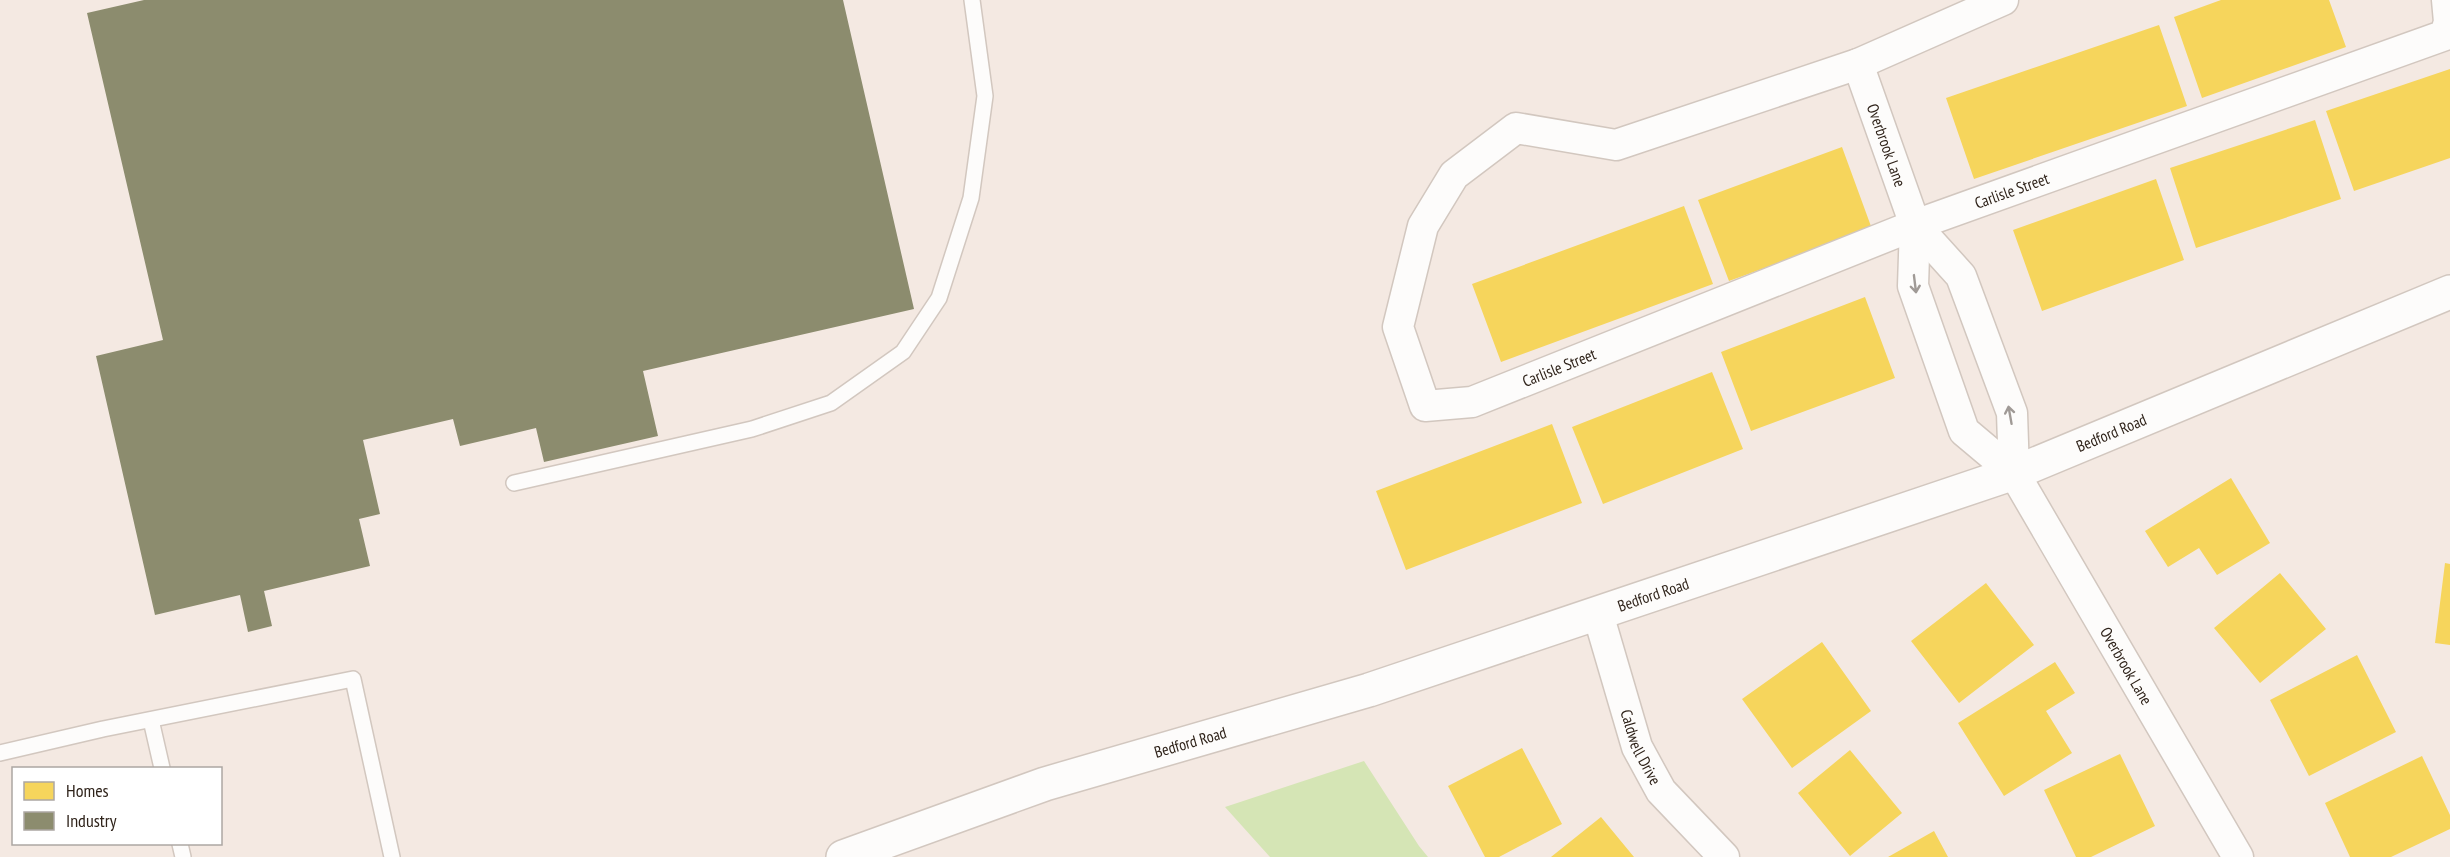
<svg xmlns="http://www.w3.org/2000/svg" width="2450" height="857" viewBox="0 0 2450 857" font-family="'PT Sans Narrow',sans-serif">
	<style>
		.green { fill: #d5e5b5 }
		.homes { fill: #f6d55c }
		.industry { fill: #8c8c6e }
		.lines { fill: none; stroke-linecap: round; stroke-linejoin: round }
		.service-casing { stroke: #d2c7bf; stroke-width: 18 }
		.minor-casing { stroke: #d2c7bf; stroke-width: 33 }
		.secondary-casing { stroke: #d2c7bf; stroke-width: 36 }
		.service { stroke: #fdfcfb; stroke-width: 15 }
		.minor { stroke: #fdfcfb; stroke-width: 30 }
		.secondary { stroke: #fdfcfb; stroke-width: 33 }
		.oneway { stroke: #a09a96 }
		.labels { text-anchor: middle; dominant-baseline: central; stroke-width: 6; stroke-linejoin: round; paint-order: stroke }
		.street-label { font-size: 16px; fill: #2f231a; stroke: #fff }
	</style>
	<rect width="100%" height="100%" fill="#f4e9e2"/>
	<path class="green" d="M1364,761L1419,846L1428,857H1270L1225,807Z"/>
	<path class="homes" d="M2221,0H2329L2346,47L2202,98L2174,17Z
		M2159,25L2187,106L1974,179L1946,98Z
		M2450,69V158L2354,191L2326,111Z
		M2315,120L2341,199L2196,248L2170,168Z
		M1842,147L1872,229L1729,281L1698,200Z
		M2156,179L2184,260L2042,311L2013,230Z
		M1684,206L1713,284L1501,362L1472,284Z
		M1865,297L1895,378L1751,431L1721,352Z
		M1712,372L1743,449L1603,504L1572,427Z
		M1552,424L1582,503L1406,570L1376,491Z
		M2231,478L2270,543L2217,575L2199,548L2168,567L2145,531Z
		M2445,563L2450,564V645L2435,643Z
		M2280,573L2326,629L2260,683L2214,628Z
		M1986,583L2034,645L1959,703L1911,641Z
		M1822,642L1871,711L1792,768L1742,699Z
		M2357,655L2396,732L2309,776L2270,700Z
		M2055,662L2075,693L2046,711L2072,753L2004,796L1958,723Z
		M1522,748L1562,824L1499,857H1485L1448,786Z
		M1850,750L1902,813L1850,856L1798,793Z
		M2120,754L2155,826L2091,857H2076L2044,790Z
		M2422,756L2450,815V829L2391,857H2350L2325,803Z
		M1601,817L1634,857H1551Z
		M1934,831L1948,857H1888Z"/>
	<path class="industry" d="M144,0H843L914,309L643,371L658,436L544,462L536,428L460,446L453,419L363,440L380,514L359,519L370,566L264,591L272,626L248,632L240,595L155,615L96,356L163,340L87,13Z"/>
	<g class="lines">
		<g class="service-casing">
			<path id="service" d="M514,483L752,429L831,403L903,352L939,298L971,198L985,96L972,0
				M151,720L162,768
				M0,753L103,729L353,679L392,857
				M180,844L183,857"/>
		</g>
		<g class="minor-casing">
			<g id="minor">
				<path id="s1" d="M2003,0L1858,64L1616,145L1516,128L1454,175L1423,226L1398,327L1425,406L1472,402L1915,225L2445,35L2449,22L2447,0"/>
				<path id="s2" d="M1858,64L1915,225L1913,286L1964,431L2014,473L2238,857"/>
				<path d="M1915,225L1961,276L2012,413L2014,473"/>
				<path id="s3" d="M1598,614L1637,747L1661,791L1724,857"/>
			</g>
		</g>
		<g class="secondary-casing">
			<g id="secondary">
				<path id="s4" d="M843,857L1045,784L1369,690L2014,473L2450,292"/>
			</g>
		</g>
		<use href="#service" class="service"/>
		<use href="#minor" class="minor"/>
		<use href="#secondary" class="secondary"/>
	</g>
	<defs><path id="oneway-shaft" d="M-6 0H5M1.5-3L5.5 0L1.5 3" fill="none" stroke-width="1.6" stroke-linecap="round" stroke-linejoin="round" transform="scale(1.5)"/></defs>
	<g class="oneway">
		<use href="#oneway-shaft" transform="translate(1915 284) rotate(83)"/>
		<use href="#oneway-shaft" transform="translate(2010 415) rotate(-100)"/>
	</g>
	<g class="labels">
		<g class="street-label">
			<text stroke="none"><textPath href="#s2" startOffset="86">Overbrook Lane</textPath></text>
			<text stroke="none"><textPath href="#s1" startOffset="1467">Carlisle Street</textPath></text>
			<text stroke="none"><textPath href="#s1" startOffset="981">Carlisle Street</textPath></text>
			<text stroke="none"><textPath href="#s4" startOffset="1338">Bedford Road</textPath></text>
			<text stroke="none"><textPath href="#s4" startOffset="852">Bedford Road</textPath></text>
			<text stroke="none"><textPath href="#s2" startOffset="674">Overbrook Lane</textPath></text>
			<text stroke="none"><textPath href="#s4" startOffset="366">Bedford Road</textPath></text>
			<text stroke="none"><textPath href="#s3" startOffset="140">Caldwell Drive</textPath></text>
		</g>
	</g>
	<rect x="12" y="767" width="210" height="78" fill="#ffffff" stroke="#aca7a3" stroke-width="1.5"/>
	<rect x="24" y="782" width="30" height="18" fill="#f6d55c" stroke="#aca7a3" stroke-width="1.5"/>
	<text x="66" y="797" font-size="18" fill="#2f231a">Homes</text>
	<rect x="24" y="812" width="30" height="18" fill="#8c8c6e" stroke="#aca7a3" stroke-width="1.5"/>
	<text x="66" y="827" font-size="18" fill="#2f231a">Industry</text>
</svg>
